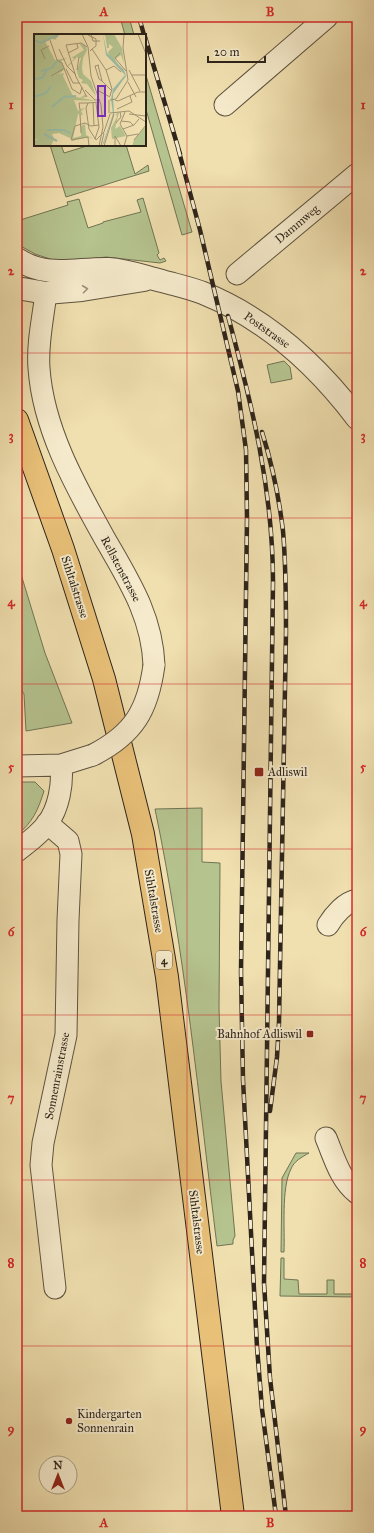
<svg xmlns="http://www.w3.org/2000/svg" width="374" height="1533" viewBox="0 0 374 1533" font-family="'IM FELL Great Primer',serif">
	<style>
		.green { fill: #b5c38f; stroke: #717454 }
		.lines { fill: none; stroke-linecap: round; stroke-linejoin: round }
		.minor-casing { stroke: #5e533f; stroke-width: 23 }
		.tertiary-casing { stroke: #5e533f; stroke-width: 24 }
		.primary-casing { stroke: #2d241a; stroke-width: 24 }
		.minor { stroke: #f5eacb; stroke-width: 21 }
		.tertiary { stroke: #f5eacb; stroke-width: 22 }
		.primary { stroke: #e8c078; stroke-width: 22 }
		.rail-casing { stroke: #2d241a; stroke-width: 4.5 }
		.rail { stroke: #f5eacb; stroke-width: 3; stroke-dasharray: 9; stroke-linecap: butt }
		.minor-bridge-casing { stroke: #5e533f; stroke-width: 23; stroke-linecap: butt }
		.minor-bridge { stroke: #f5eacb; stroke-width: 21 }
		.oneway { stroke: #9b917b }
		.grid { fill: none; stroke: #d62828; stroke-width: 1; stroke-opacity: 0.55 }
		.poi-dot { fill: #8f2418; stroke: #f5eacb; stroke-width: 1.5 }
		.labels { text-anchor: middle; dominant-baseline: central; stroke-width: 4; stroke-linejoin: round; paint-order: stroke }
		.shield { fill: #f5eacb; stroke: #695f4f; stroke-width: 1 }
		.shield-label { font-size: 11px; font-weight: bold; fill: #2d241a }
		.street-label { font-size: 12px; fill: #2d241a; stroke: #f5eacb }
		.poi-label { font-size: 12px; fill: #2d241a; stroke: #f5eacb; text-anchor: start }
		.inset-river { fill: none; stroke: #9bbda6; stroke-width: 2 }
		.inset-road { fill: none; stroke: #a29473; stroke-width: 1 }
		.view { fill: #7b2cbf; fill-opacity: 0.15; stroke: #7b2cbf; stroke-width: 2 }
		.inset-edge { fill: none; stroke: #2d241a; stroke-width: 2 }
		.neatline { fill: none; stroke: #d62828; stroke-width: 1.5 }
		.grid-label { font-size: 13px; text-anchor: middle; font-weight: bold; fill: #d62828 }
	</style>
	<rect width="100%" height="100%" fill="#f0dfaf"/>
	<filter id="stains"><feTurbulence type="fractalNoise" baseFrequency=".005" numOctaves="4"/><feColorMatrix values="0 0 0 0 .2 0 0 0 0 .09 0 0 0 0 .02 0 0 0 .5 -.17"/></filter>
	<radialGradient id="worn" r=".72"><stop offset=".6" stop-color="#630" stop-opacity="0"/><stop offset="1" stop-color="#630" stop-opacity=".3"/></radialGradient>
	<path class="green" d="M120,17H129L134,35H125Z
		M145,72L192,232L182,235L145,106Z
		M50,145H61L64,153L90,145H126L135,174L148,165L149,171L66,197Z
		M143,198L159,253L157,255L160,260L164,258L166,261L160,263L106,257L73,261L53,260L35,254L17,244V221L68,205L67,202L79,199L88,228L103,223V222L141,212L137,200Z
		M284,361L290,367L292,379L271,383L267,365Z
		M17,561L45,653L72,723L26,731L24,694L17,682Z
		M17,782H35L44,791C38,810 33,822 17,835Z
		M202,808V862L220,863L219,1008L221,1081L235,1236L233,1240V1244L217,1246C199,1100 185,953 155,809Z
		M296,1153H309C302,1157 294,1161 291,1169C281,1188 285,1230 284,1252H281L282,1178Z
		M281,1258H284V1279L298,1280L299,1294H327V1280H334V1294H357V1297L280,1296Z"/>
	<g class="lines">
		<g class="minor-casing">
			<path id="minor" d="M225,105L327,17
				M237,274L357,174
				M46,293C43,318 37,344 39,368C43,429 76,487 105,539C129,581 152,616 154,665
				M17,766L61,765L93,755
				M47,823L68,841L71,854L68,920L66,1035L43,1143L41,1165L55,1288
				M17,851C27,843 39,835 47,824C59,808 63,784 61,765
				M328,925C334,915 345,902 357,900
				M326,1138C334,1157 340,1180 357,1193"/>
		</g>
		<g class="tertiary-casing">
			<path id="tertiary" d="M17,259C47,279 76,268 109,269C127,270 145,277 162,281C176,285 190,288 203,293C267,319 316,364 357,418
				M17,288L46,293L82,290L144,280"/>
		</g>
		<g class="primary-casing">
			<path id="primary" d="M17,420L63,549L104,679L143,834L167,977L233,1516"/>
		</g>
		<use href="#minor" class="minor"/>
		<use href="#tertiary" class="tertiary"/>
		<use href="#primary" class="primary"/>
		<g class="rail-casing">
			<path id="rail" d="M139,17L144,35
				M145,37L180,154
				M178,148L200,230L238,391L246,450L247,518L241,972L243,1080L257,1347L262,1409L276,1516
				M228,316C252,405 273,490 273,582L264,1283L270,1378L286,1516
				M262,432C272,464 279,497 283,531C286,565 286,599 286,632L279,1023L277,1057L270,1111"/>
		</g>
		<use href="#rail" class="rail"/>
		<g class="minor-bridge-casing">
			<path id="minor-bridge" d="M93,755C134,734 148,710 154,665"/>
		</g>
		<use href="#minor-bridge" class="minor-bridge"/>
	</g>
	<defs><path id="oneway-chevron" d="M-2-3.5L2.5 0L-2 3.5" fill="none" stroke-width="1.6" stroke-linecap="round" stroke-linejoin="round"/></defs>
	<use class="oneway" href="#oneway-chevron" transform="translate(85 289) rotate(-7)"/>
	<path class="grid" d="M187,17V1516M17,187H357M17,353H357M17,518H357M17,684H357M17,849H357M17,1015H357M17,1180H357M17,1346H357"/>
	<g class="poi-dot">
		<rect x="254" y="767" width="10" height="10" rx="2"/>
		<rect x="306" y="1030" width="8" height="8" rx="2"/>
		<circle cx="69" cy="1421" r="4"/>
	</g>
	<g class="labels">
		<rect class="shield" x="156" y="951" width="16" height="18" rx="3"/>
		<g class="shield-label">
			<text x="164" y="960">4</text>
		</g>
		<g class="street-label">
			<text transform="translate(297 224) rotate(-40)">Dammweg</text>
			<text transform="translate(267 330) rotate(35)">Poststrasse</text>
			<text transform="translate(121 569) rotate(62)">Rellstenstrasse</text>
			<text transform="translate(75 587) rotate(72)">Sihltalstrasse</text>
			<text transform="translate(154 901) rotate(80)">Sihltalstrasse</text>
			<text transform="translate(57 1076) rotate(-79)">Sonnenrainstrasse</text>
			<text transform="translate(197 1222) rotate(83)">Sihltalstrasse</text>
		</g>
		<g class="poi-label">
			<text x="268" y="772">Adliswil</text>
			<text x="302" y="1034" text-anchor="end">Bahnhof Adliswil</text>
			<text x="77" y="1414">Kindergarten<tspan x="77" dy="14">Sonnenrain</tspan></text>
		</g>
	</g>
	<g transform="translate(34 34)">
		<rect width="112" height="112" fill="#f0dfaf"/>
		<path d="M0,0H26L21,6L18,4L11,7L21,26L34,24L27,27L31,35L37,28L38,29L25,40L30,39L29,42L39,62L46,64L52,60V63L47,64L62,67L40,66L44,77L47,75L51,74L47,77L49,81L44,80L39,104L47,102V92L51,90L52,101L60,105L54,103L38,107V105L25,99L18,100L20,105L17,112H0V107L5,104L0,106ZM71,0H80L88,14L90,30L87,21L81,25L84,31L76,24L74,18L79,13L75,10V14H73ZM45,9L51,11L53,16L49,24L48,34L49,40L57,47L62,62L53,50L47,49L49,46L45,44L43,37L47,24L43,23L38,28L40,24H37L50,16ZM85,78L81,95L86,92L92,102L78,105L77,94L83,83L82,80ZM112,92V112H98L100,106Z" fill="#b5c38f"/>
		<path d="M69,0L73,19L90,36L92,42L79,60L80,80L70,109L68,112L79,80L77,65L79,55L91,41L72,21Z" fill="#9bbda6"/>
		<path class="inset-river" d="M0,6L7,9L24,1M7,37L18,34L23,27M0,45L8,44L13,36M0,63L12,59L17,52M18,73L30,63L42,62M13,96H30L37,100M10,100L23,107"/>
		<path class="inset-road" d="M48,0L54,13L57,42L67,71L69,93L65,112M57,0L59,7H66M104,0L112,20M54,1L62,5V12L58,15M16,6L23,26L28,29L38,55L46,60L48,53M32,11L42,43L53,63M32,11L47,9L53,13M25,15L33,32L42,41M56,17L58,15L72,36L78,55L76,62M34,19L44,14L43,10M86,19L81,24L92,37M11,25L7,16L15,12M64,31L68,47L78,57M65,31L61,32L65,45L68,47M32,35L39,49H45M43,36L45,23M72,36L80,32L87,38M95,36L106,57M98,41H112M17,42L29,35M94,48L102,63M51,56L61,66H66M63,56L76,63M75,66V79M76,66L82,65L94,46L89,14L90,0M81,66L84,67L104,58H112M59,69L60,92M83,75L98,68L96,62M46,76L45,69H54M91,78L86,90L93,102M76,79L95,77L112,88M46,80L47,99M95,80L112,82M87,87L96,88L99,91M82,89L87,83L86,78M89,95L100,91L105,85M61,105L65,93L62,69M37,106L41,92L51,89L57,92L65,91M37,106L54,103L55,112M62,106L55,95L52,74L54,69L65,68M62,106L70,98L76,80M100,106L112,91M67,112L70,99M70,112L80,80M81,112V102L87,112M90,112L93,102L104,100"/>
		<path class="view" d="M64,52H71V82H64Z"/>
		<rect width="112" height="112" class="inset-edge"/>
	</g>
	<rect width="374" height="1533" fill="none" stroke="#f0dfaf" stroke-width="44"/>
	<g transform="translate(58 1475)"><circle r="19" fill="#f5eacb" stroke="#a59b84"/>
	<path d="M0-3L7 15L0 10L-7 15Z" fill="#8f2418"/>
	<text y="-6" font-size="11" font-weight="bold" text-anchor="middle" fill="#2d241a">N</text>
	</g>
	<path d="M208 56v6h57v-6" fill="none" stroke="#2d241a" stroke-width="2"/>
	<text x="214" y="56" font-size="12" fill="#2d241a" stroke="#f5eacb" stroke-width="3" paint-order="stroke">20 m</text>
	<rect x="22" y="22" width="330" height="1489" class="neatline"/>
	<g class="grid-label">
		<text x="104" y="16">A</text>
		<text x="270" y="16">B</text>
		<text x="11" y="109">1</text>
		<text x="363" y="109">1</text>
		<text x="11" y="275">2</text>
		<text x="363" y="275">2</text>
		<text x="11" y="440">3</text>
		<text x="363" y="440">3</text>
		<text x="11" y="606">4</text>
		<text x="363" y="606">4</text>
		<text x="11" y="771">5</text>
		<text x="363" y="771">5</text>
		<text x="11" y="936">6</text>
		<text x="363" y="936">6</text>
		<text x="11" y="1102">7</text>
		<text x="363" y="1102">7</text>
		<text x="11" y="1267">8</text>
		<text x="363" y="1267">8</text>
		<text x="11" y="1433">9</text>
		<text x="363" y="1433">9</text>
		<text x="104" y="1527">A</text>
		<text x="270" y="1527">B</text>
	</g>
	<rect width="100%" height="100%" filter="url(#stains)"/>
	<rect width="100%" height="100%" fill="url(#worn)"/>
</svg>
